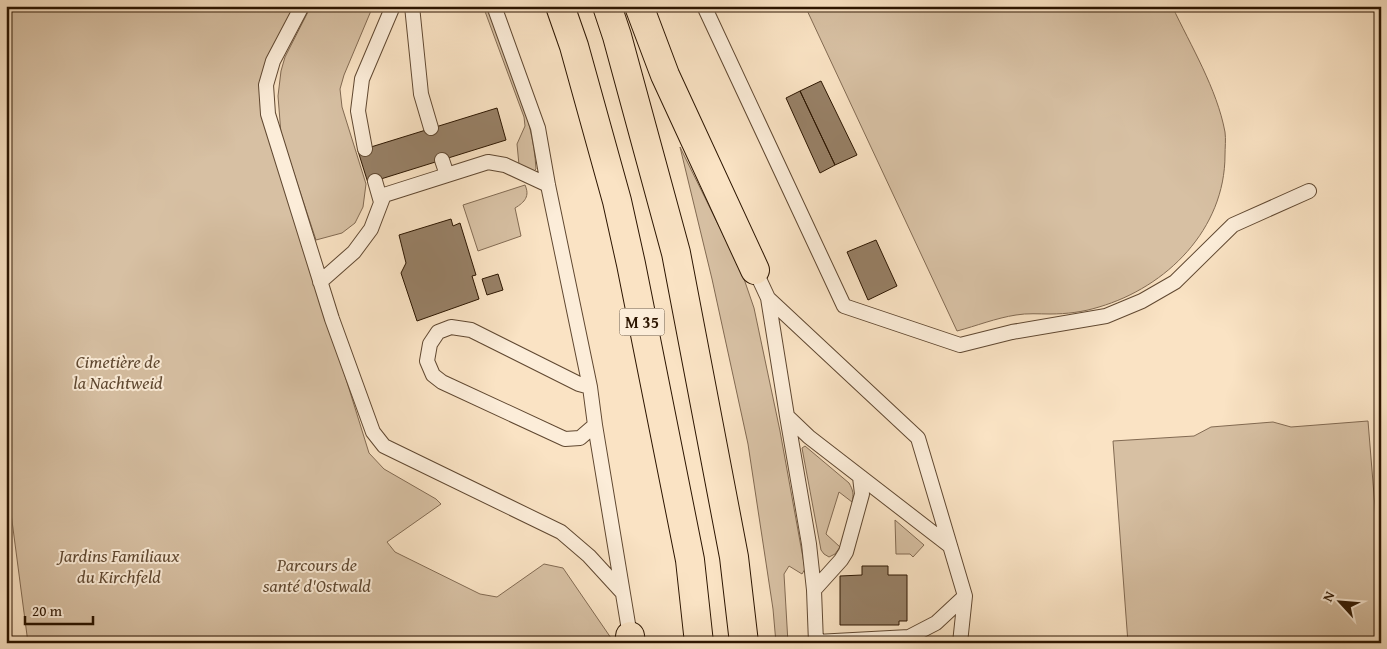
<svg xmlns="http://www.w3.org/2000/svg" width="1387" height="649" viewBox="0 0 1387 649" font-family="'Gentium Book Plus',serif">
	<style>
		.green { fill: #d7c0a3; stroke: #826a52 }
		.building { fill: #978066; stroke: #2c1500 }
		.lines { fill: none; stroke-linecap: round; stroke-linejoin: round }
		.service-casing { stroke: #604831; stroke-width: 16 }
		.trunk-casing { stroke: #2c1500; stroke-width: 30 }
		.service { stroke: #fcedd9; stroke-width: 14 }
		.trunk { stroke: #fae3c4; stroke-width: 28 }
		.labels { text-anchor: middle; dominant-baseline: central; stroke-width: 4; stroke-linejoin: round; paint-order: stroke }
		.shield { fill: #fcedd9; stroke: #6a5641; stroke-width: 1 }
		.shield-label { font-size: 16px; font-weight: bold; fill: #2c1500 }
		.park-label { font-size: 18px; font-style: italic; fill: #5f4831; stroke: #fcedd9 }
	</style>
	<rect width="100%" height="100%" fill="#fae3c4"/>
	<filter id="stains"><feTurbulence type="fractalNoise" baseFrequency=".004" numOctaves="4"/><feColorMatrix values="0 0 0 0 .2 0 0 0 0 .09 0 0 0 0 .02 0 0 0 .5 -.17"/></filter>
	<radialGradient id="worn" r=".72"><stop offset=".6" stop-color="#630" stop-opacity="0"/><stop offset="1" stop-color="#630" stop-opacity=".3"/></radialGradient>
	<path class="green" d="M6,6H296L263,112L369,453L384,469L436,499L441,504L387,542L395,552L480,594L497,597L544,564L563,568L611,638L616,637L617,643H28L6,475Z
		M311,6H373L344,75L340,89L342,107L366,184L363,207L355,223L342,233L316,240L281,134L278,96L281,71L285,57Z
		M483,6H487C506,57 533,114 536,169L532,173L519,165L517,144L525,126L524,117Z
		M805,6H1172C1191,46 1217,89 1225,132C1226,139 1225,148 1225,155C1225,229 1167,287 1099,307C1083,312 1067,314 1050,314C1039,314 1027,313 1016,315C996,318 976,326 957,331Z
		M680,147L742,273L754,308L780,431L805,569L802,574L789,566L784,574L788,643H776L773,609L748,444L712,279Z
		M525,185C530,196 525,202 515,208L521,236L478,251L463,205Z
		M1368,421L1381,581V643H1128L1113,441L1194,436L1211,427L1273,422L1291,427Z
		M805,446L849,483C853,490 854,494 852,502L839,492L826,534L840,547L835,554L829,557L824,554L821,550L802,448Z
		M895,520L924,545L913,557L910,554H896Z"/>
	<path class="building" d="M821,81L857,155L835,165L800,91Z
		M800,91L835,165L820,173L786,98Z
		M497,108L506,140L368,183L358,151Z
		M451,219L453,226L460,223L476,275L472,276L479,299L417,321L401,273L406,263L399,235Z
		M876,240L897,286L868,300L847,252Z
		M498,274L503,290L487,295L482,279Z
		M862,566H888V575H907V621H899V625H840V576L862,575Z"/>
	<g class="lines">
		<g class="service-casing">
			<path id="service" d="M302,6L273,61L266,85L268,114L332,319L373,432L384,446L561,532L589,556L622,592
				M412,6L421,94L431,128
				M494,6L538,128L548,185L590,387L595,425L630,636
				M704,6L844,306L960,345L1012,332L1106,316L1142,301L1175,282L1233,225L1309,191
				M365,149L358,111L362,79L393,6
				M447,175L488,162L505,165L548,185
				M375,181L381,202
				M755,270L768,298L787,416L809,437L950,546
				M320,282L354,252L371,229L384,195L447,175L442,160
				M768,298L918,438L965,596L960,643
				M590,387L579,384L471,330L451,327L438,332L430,344L427,361L433,375L442,382L565,439L580,438L595,425
				M787,416L809,544L814,590L816,643
				M814,590L841,560L846,552L862,494L860,477
				M816,642L909,637L936,623L965,596"/>
		</g>
		<g class="trunk-casing">
			<path id="trunk" d="M560,6L574,46L617,201L631,264L690,560L699,643
				M607,6L617,36L676,253L734,557L744,643
				M639,6L665,75L755,270
				M630,636L631,643"/>
		</g>
		<use href="#service" class="service"/>
		<use href="#trunk" class="trunk"/>
	</g>
	<g class="labels">
		<rect class="shield" x="619.5" y="308.5" width="45" height="27" rx="4"/>
		<g class="shield-label">
			<text x="642" y="322">M 35</text>
		</g>
		<g class="park-label">
			<text x="118" y="361">Cimetière de<tspan x="118" dy="21">la Nachtweid</tspan></text>
			<text x="119" y="555">Jardins Familiaux<tspan x="119" dy="21">du Kirchfeld</tspan></text>
			<text x="317" y="564">Parcours de<tspan x="317" dy="21">santé d'Ostwald</tspan></text>
		</g>
	</g>
	<rect width="1387" height="649" fill="none" stroke="#fae3c4" stroke-width="25"/>
	<rect x="8" y="8" width="1372" height="634" fill="none" stroke="#2c1500" stroke-width="2.5"/>
	<rect x="12" y="12" width="1362" height="624" fill="none" stroke="#2c1500"/>
	<g transform="translate(1340 602) rotate(296)" stroke="#fcedd9" stroke-width="4" paint-order="stroke">
	<path d="M0-4L9 19L0 12L-9 19Z" fill="#2c1500"/>
	<text y="-8" font-size="14" font-weight="bold" text-anchor="middle" fill="#2c1500">N</text>
	</g>
	<path d="M25 616v8h68v-8" fill="none" stroke="#2c1500" stroke-width="2.5"/>
	<text x="32" y="616" font-size="15" fill="#2c1500" stroke="#fcedd9" stroke-width="4" paint-order="stroke">20 m</text>
	<rect width="100%" height="100%" filter="url(#stains)"/>
	<rect width="100%" height="100%" fill="url(#worn)"/>
</svg>
